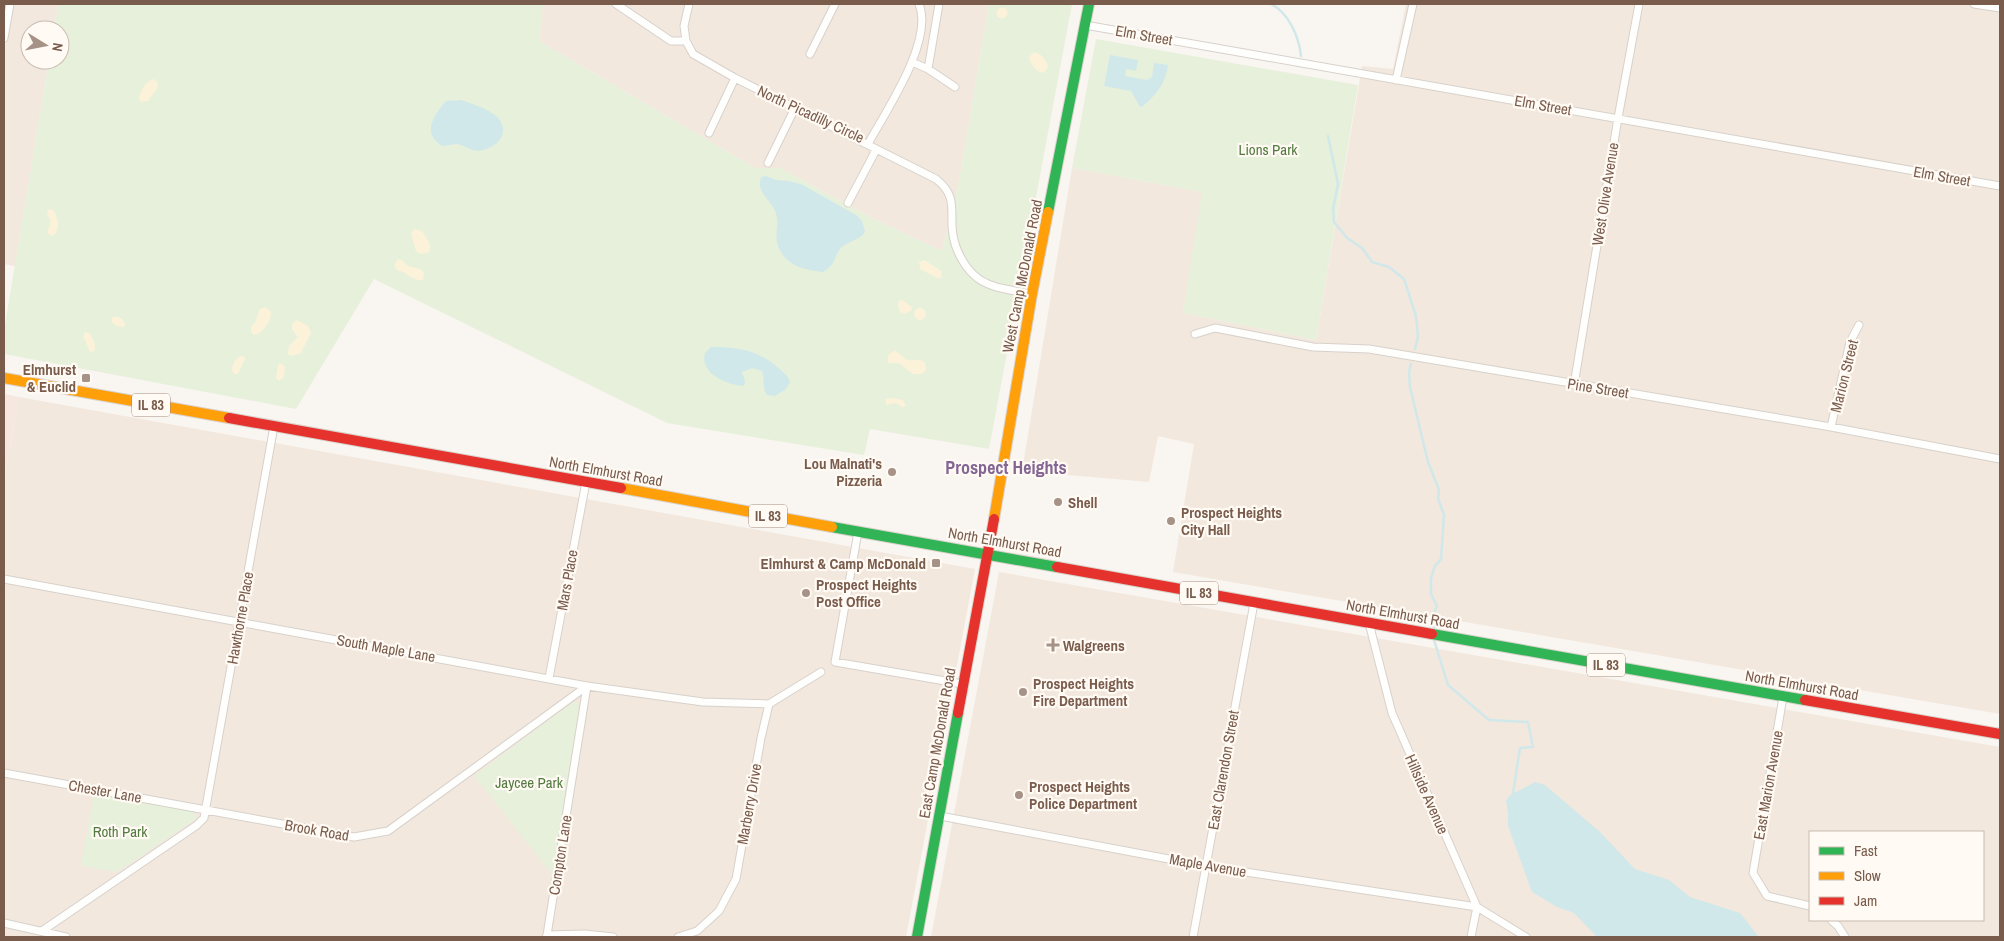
<svg xmlns="http://www.w3.org/2000/svg" width="2004" height="941" viewBox="0 0 2004 941" font-family="'Archivo Narrow',sans-serif">
	<style>
		.residential { fill: #f2e8de; fill-rule: evenodd }
		.commercial { fill: #f6e8e1 }
		.green { fill: #e7f0db }
		.sand { fill: #fbf2d9 }
		.water { fill: #d0e8ea }
		.lines { fill: none; stroke-linecap: round; stroke-linejoin: round }
		.stream { stroke: #d0e8ea; stroke-width: 2.5 }
		.street-casing { stroke: #d7d1cb; stroke-width: 9 }
		.fast-casing { stroke: #d9d2cb; stroke-width: 12 }
		.slow-casing { stroke: #d9d2cb; stroke-width: 12 }
		.jam-casing { stroke: #d9d2cb; stroke-width: 12 }
		.street { stroke: #fefefd; stroke-width: 7 }
		.fast { stroke: #30b455; stroke-width: 10 }
		.slow { stroke: #ff9f0a; stroke-width: 10 }
		.jam { stroke: #e5322d; stroke-width: 10 }
		.poi-dot { fill: #a69286; stroke: #fffaf3; stroke-width: 2 }
		.labels { text-anchor: middle; dominant-baseline: central; stroke-width: 4.5; stroke-linejoin: round; paint-order: stroke }
		.shield { fill: #fffaf3; stroke: #a28b7f; stroke-width: 1 }
		.shield-label { font-size: 14px; font-weight: bold; fill: #7a5c4d }
		.street-label { font-size: 15px; fill: #7a5c4d; stroke: #fffaf3 }
		.park-label { font-size: 15px; fill: #537a41; stroke: #fffaf3 }
		.poi-label { font-size: 15px; font-weight: bold; fill: #7a5c4d; stroke: #fffaf3; text-anchor: start }
		.quarter-label { font-size: 18px; font-weight: bold; fill: #846695; stroke: #fffaf3 }
	</style>
	<rect width="100%" height="100%" fill="#f9f5f0"/>
	<path class="residential" d="M4,4H58L54,30H30V60H49L15,266L4,264Z
		M543,4H989L959,182L942,251L874,219L780,168H755L539,41Z
		M1406,4H2000V714L1173,572L1194,444L1158,436L1149,482L1022,471L1072,168L1203,192L1183,313L1316,340L1362,66L1393,69Z
		M19,397L975,569L906,937H4V482Z
		M999,572L2000,747V937H931ZM1810,832H1983V920H1810Z"/>
	<path class="commercial" d="M4,394L19,397L4,482Z"/>
	<path class="green" d="M58,4H543L539,41L755,168H780L874,219L942,251L959,182L989,4H1072L989,449L870,429L864,455L667,423L374,279L296,409L4,354V331L49,60H60V30H54Z
		M1096,39L1358,85L1316,340L1183,313L1202,192L1072,168Z
		M573,702H577L581,707V712L552,874L474,776Z
		M94,793L192,811L197,818L117,872L81,866Z"/>
	<path class="sand" d="M996.5 13a5.5 5.5 0 1 1 11 0a5.5 5.5 0 1 1-11 0Z
		M1034,52C1041,53 1047,60 1048,67L1044,73C1037,73 1030,64 1029,57Z
		M154,79L158,83L157,89L148,101L141,102L139,99C140,91 145,81 154,79Z
		M52,209C58,216 60,225 56,233L52,236L47,233L51,221L47,214L48,210Z
		M414,229L422,231C426,238 433,245 429,252L421,254L416,251L411,233Z
		M398,259C404,260 404,263 408,266C415,269 417,266 424,272L423,280C414,282 407,272 397,270L394,265Z
		M924,260L940,270L942,272L941,278H937L920,269L919,262Z
		M902,300L911,306L912,310L905,314L900,312L898,306L899,301Z
		M265,307L271,312C272,321 262,334 254,335L251,332V326L255,323L260,309Z
		M914 314a6 6 0 1 1 12 0a6 6 0 1 1-12 0Z
		M113,317C118,316 123,318 125,324L124,327C119,328 113,325 111,320Z
		M297,320L308,326L311,333L301,353L291,356L288,354L289,346L298,337L292,329V324Z
		M85,332L89,333C93,338 97,345 94,351L90,352L83,336Z
		M895,350L907,360C917,361 926,356 926,370L922,374H913L899,363H888V355Z
		M241,356L245,357V359L238,374H234L232,370C232,364 236,358 241,356Z
		M281,363L285,367L284,377L279,381L276,378L278,365Z
		M893,398L903,400L906,406L902,407L896,403L886,405V399Z"/>
	<path class="water" d="M1110,55L1138,60L1136,71L1126,69L1125,76L1147,80L1152,77L1154,63L1168,65C1166,83 1156,95 1143,106L1140,107L1131,91L1104,86Z
		M461,100C472,104 487,108 496,116C511,130 500,146 483,150C474,153 466,146 457,144C452,144 447,146 442,146C421,133 434,115 446,101Z
		M766,176L776,180L788,181L801,184L856,215L862,221L865,232C860,240 849,241 842,247C833,256 837,264 823,272C804,270 782,265 777,242C775,231 780,222 775,211C770,199 756,193 761,177Z
		M711,347C746,347 763,352 788,377L790,382L786,389L775,396L767,395C762,389 765,379 762,371L752,368L742,372L745,381L744,386C727,385 699,373 705,353Z
		M1535,782L1545,785L1600,832L1635,869L1669,880L1690,897L1740,913L1759,937H1597L1574,913L1557,907L1532,892L1508,826V814L1506,801L1509,796Z"/>
	<g class="lines">
		<path class="stream" d="M1271,4C1289,13 1299,37 1301,56
			M1328,136L1338,184L1333,209L1334,222L1347,238L1362,248L1372,262L1389,267L1404,279L1416,316L1418,337L1415,349
			M1411,364L1409,372L1410,387L1428,462L1439,490L1438,498L1444,515L1441,559L1435,566L1431,578V594L1437,606L1432,617L1434,629
			M1434,640L1448,685L1489,720L1528,722L1533,747L1520,748L1513,794"/>
		<g class="street-casing">
			<path id="street" d="M616,4L671,41H686
				M689,4L684,26L686,41L693,54L735,78L936,179C959,197 949,212 953,235C955,249 964,266 974,275C988,289 1014,290 1032,294
				M1974,4L2000,8
				M1085,25L2000,186
				M4,38L10,4
				M810,54L835,4
				M912,62L928,69L955,87
				M928,69L939,4
				M1396,80L1413,4
				M709,133L735,78
				M868,144C886,111 934,41 919,4
				M768,163L795,108
				M848,203L876,150
				M1195,334L1215,328L1313,347L1369,349L1831,427L2000,459
				M1574,385L1618,118L1639,4
				M1831,427L1850,342L1859,325
				M858,532L835,662L963,684
				M4,579L587,686L703,702L769,704
				M1369,623L1392,713L1477,907L1526,937
				M549,678L586,482
				M1783,697L1753,873L1767,896L1810,906
				M4,773L354,837L388,831L587,686
				M940,816L1206,866L1477,907L1471,937
				M1831,920L1838,926L1845,937
				M4,923L66,937
				M42,931L197,825L204,818L274,426
				M547,935L587,686
				M546,937L547,935L585,934L613,937
				M678,937L697,931L719,911L736,879L761,738L769,704L821,672
				M1193,937L1254,603"/>
		</g>
		<g class="fast-casing">
			<path id="fast" d="M1048,212L1089,4
				M832,527L1057,567
				M1432,634L1805,700
				M917,937L958,713"/>
		</g>
		<g class="slow-casing">
			<path id="slow" d="M4,378L229,418
				M621,488L832,527
				M994,519L1032,294L1048,212"/>
		</g>
		<g class="jam-casing">
			<path id="jam" d="M229,418L621,488
				M1057,567L1432,634
				M1805,700L2000,734
				M958,713L994,519"/>
		</g>
		<use href="#street" class="street"/>
		<use href="#fast" class="fast"/>
		<use href="#slow" class="slow"/>
		<use href="#jam" class="jam"/>
	</g>
	<g class="poi-dot">
		<rect x="81" y="373" width="10" height="10" rx="2.5"/>
		<circle cx="892" cy="472" r="5"/>
		<circle cx="1058" cy="502" r="5"/>
		<circle cx="1171" cy="521" r="5"/>
		<rect x="931" y="558" width="10" height="10" rx="2.5"/>
		<circle cx="806" cy="593" r="5"/>
		<path d="M1050.5 637.5h5v5h5v5h-5v5h-5v-5h-5v-5h5z"/>
		<circle cx="1023" cy="692" r="5"/>
		<circle cx="1019" cy="795" r="5"/>
	</g>
	<g class="labels">
		<g class="shield">
			<rect x="132" y="393.5" width="38" height="23" rx="4"/>
			<rect x="749" y="504.5" width="38" height="23" rx="4"/>
			<rect x="1180" y="581.5" width="38" height="23" rx="4"/>
			<rect x="1587" y="653.5" width="38" height="23" rx="4"/>
		</g>
		<g class="shield-label">
			<text x="151" y="405">IL 83</text>
			<text x="768" y="516">IL 83</text>
			<text x="1199" y="593">IL 83</text>
			<text x="1606" y="665">IL 83</text>
		</g>
		<g class="street-label">
			<text transform="translate(1144 35) rotate(10)">Elm Street</text>
			<text transform="translate(1543 105) rotate(10)">Elm Street</text>
			<text transform="translate(811 114) rotate(25)">North Picadilly Circle</text>
			<text transform="translate(1942 176) rotate(10)">Elm Street</text>
			<text transform="translate(1605 194) rotate(-81)">West Olive Avenue</text>
			<text transform="translate(1022 276) rotate(-79)">West Camp McDonald Road</text>
			<text transform="translate(1844 376) rotate(-76)">Marion Street</text>
			<text transform="translate(1598 388) rotate(9)">Pine Street</text>
			<text transform="translate(606 471) rotate(10)">North Elmhurst Road</text>
			<text transform="translate(1005 542) rotate(10)">North Elmhurst Road</text>
			<text transform="translate(567 580) rotate(-80)">Mars Place</text>
			<text transform="translate(1403 614) rotate(10)">North Elmhurst Road</text>
			<text transform="translate(240 618) rotate(-80)">Hawthorne Place</text>
			<text transform="translate(386 648) rotate(10)">South Maple Lane</text>
			<text transform="translate(1802 685) rotate(10)">North Elmhurst Road</text>
			<text transform="translate(937 743) rotate(-80)">East Camp McDonald Road</text>
			<text transform="translate(1223 770) rotate(-80)">East Clarendon Street</text>
			<text transform="translate(1768 785) rotate(-80)">East Marion Avenue</text>
			<text transform="translate(105 791) rotate(10)">Chester Lane</text>
			<text transform="translate(1427 794) rotate(66)">Hillside Avenue</text>
			<text transform="translate(749 804) rotate(-80)">Marberry Drive</text>
			<text transform="translate(317 830) rotate(10)">Brook Road</text>
			<text transform="translate(560 855) rotate(-81)">Compton Lane</text>
			<text transform="translate(1208 865) rotate(10)">Maple Avenue</text>
		</g>
		<g class="park-label">
			<text x="1268" y="149">Lions Park</text>
			<text x="529" y="782">Jaycee Park</text>
			<text x="120" y="831">Roth Park</text>
		</g>
		<g class="poi-label">
			<text x="76" y="369" text-anchor="end">Elmhurst<tspan x="76" dy="17">&amp; Euclid</tspan></text>
			<text x="882" y="463" text-anchor="end">Lou Malnati's<tspan x="882" dy="17">Pizzeria</tspan></text>
			<text x="1068" y="502">Shell</text>
			<text x="1181" y="512">Prospect Heights<tspan x="1181" dy="17">City Hall</tspan></text>
			<text x="926" y="563" text-anchor="end">Elmhurst &amp; Camp McDonald</text>
			<text x="816" y="584">Prospect Heights<tspan x="816" dy="17">Post Office</tspan></text>
			<text x="1063" y="645">Walgreens</text>
			<text x="1033" y="683">Prospect Heights<tspan x="1033" dy="17">Fire Department</tspan></text>
			<text x="1029" y="786">Prospect Heights<tspan x="1029" dy="17">Police Department</tspan></text>
		</g>
		<g class="quarter-label">
			<text x="1006" y="467">Prospect Heights</text>
		</g>
	</g>
	<rect width="2004" height="941" fill="none" stroke="#7a5c4d" stroke-width="10"/>
	<rect x="1809" y="831" width="175" height="90" fill="#fffaf3" stroke="#cabbb1"/>
	<rect x="1819" y="847" width="25" height="8" fill="#30b455" stroke="#cabbb1"/>
	<text x="1854" y="856" font-size="15" fill="#7a5c4d">Fast</text>
	<rect x="1819" y="872" width="25" height="8" fill="#ff9f0a" stroke="#cabbb1"/>
	<text x="1854" y="881" font-size="15" fill="#7a5c4d">Slow</text>
	<rect x="1819" y="897" width="25" height="8" fill="#e5322d" stroke="#cabbb1"/>
	<text x="1854" y="906" font-size="15" fill="#7a5c4d">Jam</text>
	<g transform="translate(45 45) rotate(100)"><circle r="24" fill="#fffaf3" stroke="#cabbb1"/>
	<path d="M0-4L9 19L0 12L-9 19Z" fill="#a69286"/>
	<text y="-8" font-size="14" font-weight="bold" text-anchor="middle" fill="#7a5c4d">N</text>
	</g>
</svg>
